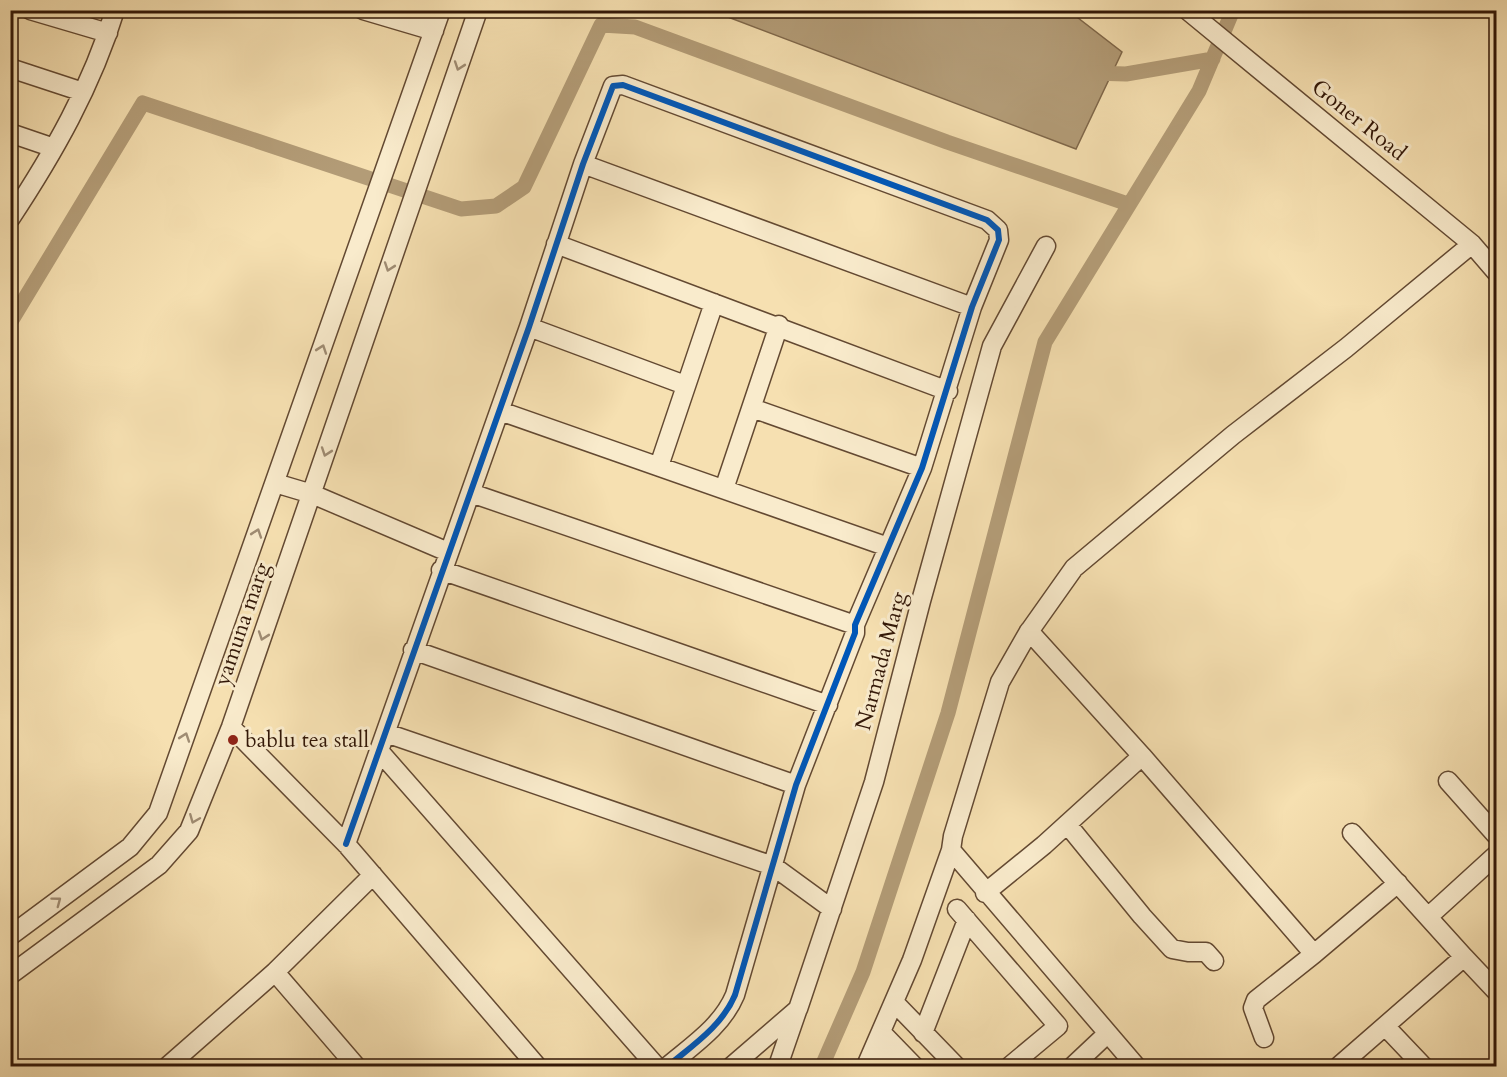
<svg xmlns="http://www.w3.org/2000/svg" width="1507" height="1077" viewBox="0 0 1507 1077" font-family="Cardo,serif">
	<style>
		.water { fill: #b39c77; stroke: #7f674a; stroke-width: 1.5 }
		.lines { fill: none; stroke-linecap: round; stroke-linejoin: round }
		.canal { stroke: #b39c77; stroke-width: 15 }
		.minor-casing { stroke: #634932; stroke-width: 21 }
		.minor { stroke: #f9ebcc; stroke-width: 18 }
		.cycleway-casing { stroke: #f9ebcc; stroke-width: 10 }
		.cycleway { stroke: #0057b8; stroke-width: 6 }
		.oneway { stroke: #9f8c73 }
		.poi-dot { fill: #8f2418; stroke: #f9ebcc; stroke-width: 2 }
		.labels { text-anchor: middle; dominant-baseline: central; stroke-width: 6; stroke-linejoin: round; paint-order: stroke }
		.street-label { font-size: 22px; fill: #321707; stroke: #f9ebcc }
		.poi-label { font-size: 22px; fill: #321707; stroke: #f9ebcc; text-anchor: start }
	</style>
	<rect width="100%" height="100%" fill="#f6e0b1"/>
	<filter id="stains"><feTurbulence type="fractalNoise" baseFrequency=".00333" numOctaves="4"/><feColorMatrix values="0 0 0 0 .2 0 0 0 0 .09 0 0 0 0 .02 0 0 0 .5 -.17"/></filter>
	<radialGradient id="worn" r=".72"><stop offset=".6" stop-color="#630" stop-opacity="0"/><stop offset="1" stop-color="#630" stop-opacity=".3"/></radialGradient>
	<path class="water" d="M712,11H1069L1122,52L1076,149Z"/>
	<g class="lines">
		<path class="canal" d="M1092,73L1126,74L1213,59
			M10,323L143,103L461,209L496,206L524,187L601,25L635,27L947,142L1128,204
			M822,1066L863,972L948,713L1045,342L1199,91L1233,10"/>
		<g class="minor-casing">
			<path id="minor" d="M30,10L108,33
				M363,10L434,31
				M417,10L438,17
				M1187,10L1472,244L1496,272
				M10,68L83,92
				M10,133L54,148
				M583,164L972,307
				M10,219C53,154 92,86 115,10
				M556,244L948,391
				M529,327L685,385
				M752,408L922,468
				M500,411L888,547
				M659,466L714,303
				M275,483L312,494L448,552
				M724,489L779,325
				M471,493L855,625
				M441,570L828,705
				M413,650L796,785
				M231,727L346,844L537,1066
				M386,733L773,866L832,909
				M380,752L656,1066
				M1142,756L1314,954L1256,1000L1253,1008L1264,1038
				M1448,781L1496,835
				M1067,824L1142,916L1172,949L1188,952H1206L1214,961
				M1352,833L1464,957
				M346,844L529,327L583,164L613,86L623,85L987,220L998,230L999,240L972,307L922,468L855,625V633L796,785L735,995C722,1026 693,1045 668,1066
				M951,850L1136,1066
				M985,893L1044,845L1142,756L1029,631
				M957,909L1058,1026L1010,1066
				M1428,917L1496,855
				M10,936L130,847L158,813L441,10
				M1314,954L1398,883
				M275,972L356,1066
				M10,975L159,865L189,831L231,727L478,10
				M894,1002L956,1066
				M1385,1026L1423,1066
				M881,1032L914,1066
				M923,1033L967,920
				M874,1050L893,1066
				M168,1066L275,972L373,875
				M732,1066L798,1009L874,782L921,601L992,346L1046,246
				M778,1066L797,1011
				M866,1066L912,960L951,850L953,836L1000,682L1028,633L1074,568L1233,435L1346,348L1472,244
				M1073,1066L1107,1034
				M1339,1066L1464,957L1496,991"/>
		</g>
		<use href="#minor" class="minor"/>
		<g class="cycleway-casing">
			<path id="cycleway" d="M346,844L529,327L583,164L613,86L623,85L987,220L998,230L999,240L972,307L922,468L855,625V633L796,785L735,995C722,1026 693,1045 668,1066"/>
		</g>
		<use href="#cycleway" class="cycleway"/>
	</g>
	<defs><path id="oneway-chevron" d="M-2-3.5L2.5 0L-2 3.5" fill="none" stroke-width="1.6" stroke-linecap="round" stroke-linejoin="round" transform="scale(1.5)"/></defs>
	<g class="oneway">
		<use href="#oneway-chevron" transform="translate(459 66) rotate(109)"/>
		<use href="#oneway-chevron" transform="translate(389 267) rotate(109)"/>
		<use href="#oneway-chevron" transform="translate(322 349) rotate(-71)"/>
		<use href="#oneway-chevron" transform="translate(326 452) rotate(109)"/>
		<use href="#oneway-chevron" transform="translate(257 533) rotate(-71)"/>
		<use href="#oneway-chevron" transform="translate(263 636) rotate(109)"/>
		<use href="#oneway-chevron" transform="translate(185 737) rotate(-71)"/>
		<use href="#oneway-chevron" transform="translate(194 819) rotate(112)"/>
		<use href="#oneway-chevron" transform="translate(57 901) rotate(-37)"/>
	</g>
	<circle class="poi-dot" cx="233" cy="740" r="6"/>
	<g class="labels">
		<g class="street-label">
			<text transform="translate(1359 120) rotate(39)">Goner Road</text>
			<text transform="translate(242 624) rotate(-71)">yamuna marg</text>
			<text transform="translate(881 661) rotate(-75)">Narmada Marg</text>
		</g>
		<g class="poi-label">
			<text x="245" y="740">bablu tea stall</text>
		</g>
	</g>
	<rect width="1507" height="1077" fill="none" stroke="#f6e0b1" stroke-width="36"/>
	<rect x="12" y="12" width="1483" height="1053" fill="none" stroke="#321707" stroke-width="3"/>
	<rect x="18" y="18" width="1471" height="1041" fill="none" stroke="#321707" stroke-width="1.5"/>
	<rect width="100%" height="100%" filter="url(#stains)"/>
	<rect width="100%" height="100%" fill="url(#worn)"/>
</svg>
